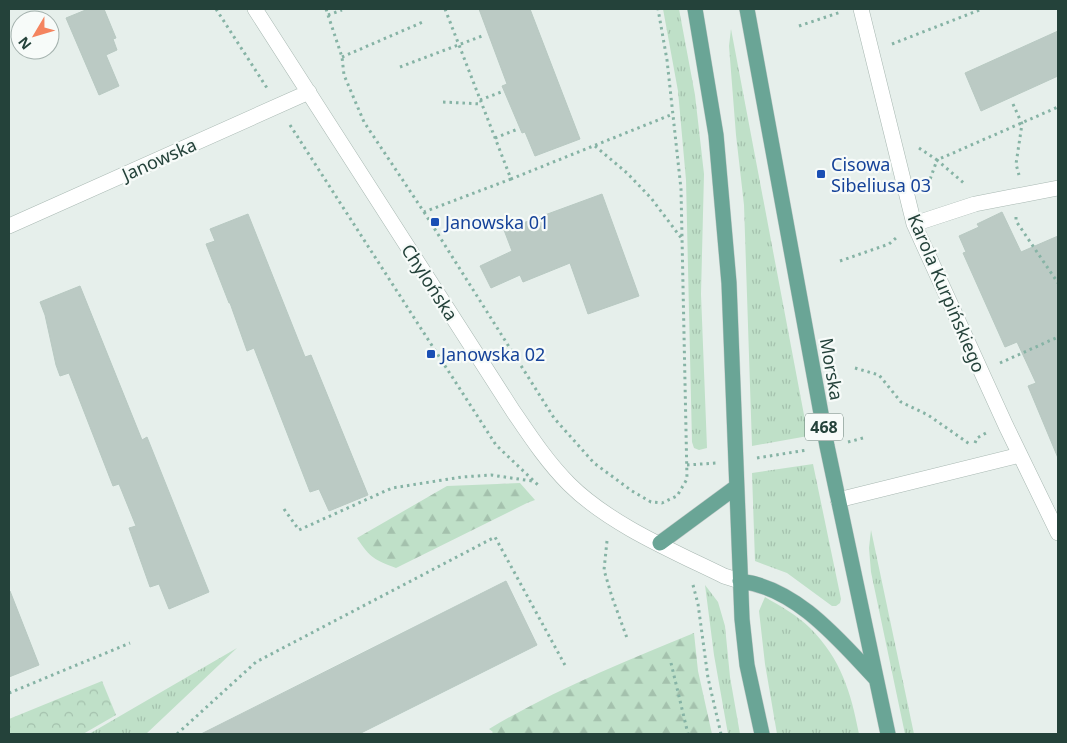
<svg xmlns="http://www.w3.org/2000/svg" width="1067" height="743" viewBox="0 0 1067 743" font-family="'Noto Sans',sans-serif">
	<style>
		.grass { fill: url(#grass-tufts) }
		.forest { fill: url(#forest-firs) }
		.park { fill: url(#park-crowns) }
		.building { fill: #bbcac4; stroke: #b8c9c2 }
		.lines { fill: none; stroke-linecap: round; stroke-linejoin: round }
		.minor-casing { stroke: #a8b8b2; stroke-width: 16 }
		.major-casing { stroke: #c2cac8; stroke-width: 16 }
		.path { stroke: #86b3a5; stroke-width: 3; stroke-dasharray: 2.5 4; stroke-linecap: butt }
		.minor { stroke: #fff; stroke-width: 15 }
		.major { stroke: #6aa596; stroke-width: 15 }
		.transit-dot { fill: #1a4fb4; stroke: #f7fbf9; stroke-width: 2 }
		.labels { text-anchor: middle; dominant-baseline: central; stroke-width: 4.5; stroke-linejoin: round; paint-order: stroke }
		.shield { fill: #f7fbf9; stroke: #637a73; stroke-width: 1 }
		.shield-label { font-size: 16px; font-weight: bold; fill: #24423a }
		.street-label { font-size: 18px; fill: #24423a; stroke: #f7fbf9 }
		.transit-label { font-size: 18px; fill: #164399; stroke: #f7fbf9; text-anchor: start }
	</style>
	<defs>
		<pattern id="grass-tufts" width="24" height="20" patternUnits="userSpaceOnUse" patternTransform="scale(1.25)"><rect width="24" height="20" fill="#bfe0c8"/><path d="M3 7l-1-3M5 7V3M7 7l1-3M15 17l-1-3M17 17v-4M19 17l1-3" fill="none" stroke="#a4c1ad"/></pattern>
		<pattern id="forest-firs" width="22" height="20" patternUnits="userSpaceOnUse" patternTransform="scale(1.25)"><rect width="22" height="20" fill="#bfe0c8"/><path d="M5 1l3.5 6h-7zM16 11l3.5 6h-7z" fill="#a4c1ad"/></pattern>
		<pattern id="park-crowns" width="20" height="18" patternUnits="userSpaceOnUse" patternTransform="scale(1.25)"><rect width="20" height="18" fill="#bfe0c8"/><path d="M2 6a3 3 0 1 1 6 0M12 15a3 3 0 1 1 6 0" fill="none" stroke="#a4c1ad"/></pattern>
	</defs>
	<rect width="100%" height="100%" fill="#e6efeb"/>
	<path class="grass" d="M663,9H679L695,95L704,174L701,294L707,448L699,450L694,448L692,442L686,180L678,91Z
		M731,29L808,436L752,446L744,205L736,135L729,46Z
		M813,464L841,599L840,603L836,606H832L787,573L755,561L752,473Z
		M871,530L914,734H905L871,572L869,548Z
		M705,585L718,602L725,626L730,677L740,734H728L714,655Z
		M765,597C780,606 797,615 810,628C841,659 851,692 859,734H777L765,664L759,611Z
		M237,648L146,734H89Z"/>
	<path class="forest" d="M520,483L535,500L527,503L396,568C375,560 370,558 357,538L447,486Z
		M694,633L698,671L712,734H491L493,732L489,729C552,691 626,661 694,633Z"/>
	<path class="park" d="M102,681L116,715L83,734H9V719Z"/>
	<path class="building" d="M88,9H104L116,38L113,39L117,50L106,55L119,86L99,95L66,18Z
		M479,9H530L580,139L535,156L525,132L522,133L502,86L507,84Z
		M1058,31V76L981,111L965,73Z
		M602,194L639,296L588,314L570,263L523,282L520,275L491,288L480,266L512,251L504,230Z
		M1002,212L1021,252L1058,236V458L1028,386L1036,383L1017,342L1005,347L963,253L966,252L959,236L979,227L977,224Z
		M248,214L305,357L311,355L368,495L329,511L319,489L310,492L254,348L247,351L230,303H229L206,244L215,241L210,229Z
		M80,286L142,440L147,437L209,592L169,609L159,584L150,587L129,528L136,526L119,484L113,486L69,373L60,376L56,365L45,315L40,302Z
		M506,581L537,645L359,734H201Z
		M9,591H10L39,665L9,677Z"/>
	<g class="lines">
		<g class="minor-casing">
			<path id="minor" d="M255,9L513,411C530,436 547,462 569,484C609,524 673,551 724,576L740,581
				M861,9L914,224L1006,426L1058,533
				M914,224L975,204L1058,188
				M9,226L309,92
				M838,500L1020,455"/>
		</g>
		<g class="major-casing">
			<path id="major" d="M695,9L716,135L729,283L742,619L747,665L762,734
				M747,9L827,446L888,734
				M660,543L736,487
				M740,581C797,588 839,640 876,679"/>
		</g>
		<path class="path" d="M216,9L267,88
			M326,9L342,57L344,75L364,122L424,212L511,179
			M445,9L511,179L673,114
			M328,15L342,10
			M799,26L841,12
			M892,44L982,9
			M342,57L423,22
			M400,67L482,36
			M480,100L504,91
			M443,102L482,104
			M1013,104L1022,124L1016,164L1019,175
			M290,125L496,445L538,485
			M495,138L518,129
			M595,146L627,173L651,198L682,239
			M919,148L937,160L1058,107
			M928,185L937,160L966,185
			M424,212L554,418L594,463L632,491L651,502L662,503L677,496L687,479L681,189L667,60L658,9
			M1016,217V221L1058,283
			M840,261L889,244L896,238
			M1000,363L1058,337
			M855,368L879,375L901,402L928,415L971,445
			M848,442L863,438
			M975,443L977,438L986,433
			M757,458L807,450
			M687,465L716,463
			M284,509L299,530L392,488L462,477L491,475L532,481
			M607,541L604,570L612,597L627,638
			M693,585L698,604L708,678L721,734
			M671,663L688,734
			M9,693L130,643
			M177,734L256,662L495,537L566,667"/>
		<use href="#minor" class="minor"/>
		<use href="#major" class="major"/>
	</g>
	<g class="transit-dot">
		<rect x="816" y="169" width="10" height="10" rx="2.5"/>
		<rect x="430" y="217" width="10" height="10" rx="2.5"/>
		<rect x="426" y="349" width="10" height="10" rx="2.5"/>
	</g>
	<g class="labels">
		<rect class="shield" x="805" y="413.5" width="38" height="27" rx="4"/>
		<g class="shield-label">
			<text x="824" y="427">468</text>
		</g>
		<g class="street-label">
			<text transform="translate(159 159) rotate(-24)">Janowska</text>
			<text transform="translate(430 282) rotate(57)">Chylońska</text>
			<text transform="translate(947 293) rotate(67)">Karola Kurpińskiego</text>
			<text transform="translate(832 369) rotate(80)">Morska</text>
		</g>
		<g class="transit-label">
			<text x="831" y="164">Cisowa<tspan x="831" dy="21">Sibeliusa 03</tspan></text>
			<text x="445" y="222">Janowska 01</text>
			<text x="441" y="354">Janowska 02</text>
		</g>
	</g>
	<rect width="1067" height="743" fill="none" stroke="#24423a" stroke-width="20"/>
	<g transform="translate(35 35) rotate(232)"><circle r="24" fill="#f7fbf9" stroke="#a3b1ad"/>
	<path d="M0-4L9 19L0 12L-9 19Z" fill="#f4845f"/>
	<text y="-8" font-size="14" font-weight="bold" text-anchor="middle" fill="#24423a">N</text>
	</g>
</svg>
